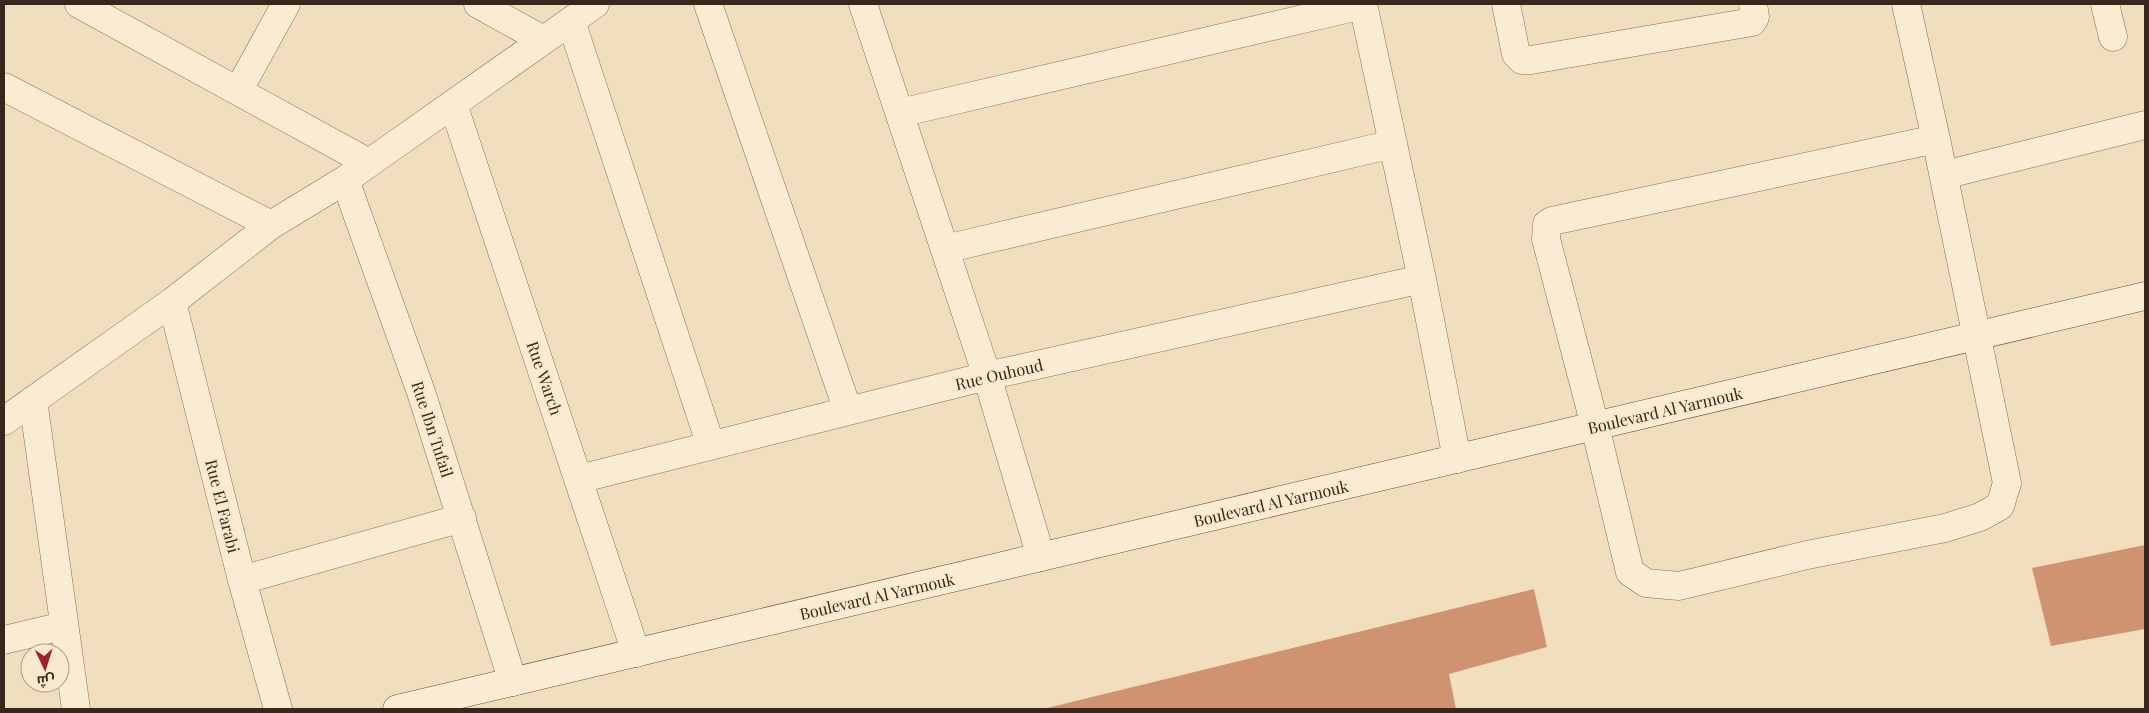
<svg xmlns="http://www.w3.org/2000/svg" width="2149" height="713" viewBox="0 0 2149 713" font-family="'Playfair Display',Cairo,serif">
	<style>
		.building { fill: #d09372 }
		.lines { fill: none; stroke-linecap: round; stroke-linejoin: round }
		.street-casing { stroke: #896e56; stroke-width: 29 }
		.secondary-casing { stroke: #6a4f3a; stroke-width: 29 }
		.street { stroke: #faecd2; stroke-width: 28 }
		.secondary { stroke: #faecd2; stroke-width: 28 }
		.labels { text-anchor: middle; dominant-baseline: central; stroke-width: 5; stroke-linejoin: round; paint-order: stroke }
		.street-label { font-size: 16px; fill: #37271c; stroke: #f7e8ce }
	</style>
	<rect width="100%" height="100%" fill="#f0debe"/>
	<path class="building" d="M2145,545V629L2051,646L2032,568Z
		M1534,589L1547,647L1449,674L1456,709H1043Z"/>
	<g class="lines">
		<g class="street-casing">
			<path id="street" d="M79,4L369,163
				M478,4L543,40
				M708,4L848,411
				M863,4L987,376L1041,557
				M1363,4L1422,279L1457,459
				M1506,4L1516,54L1522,60H1531L1752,22L1755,17L1753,4
				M1906,4L1936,139L2007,483L2000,506L1980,517L1945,528L1807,555L1679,586L1646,583L1630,572L1595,426L1546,239L1547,224L1552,221L1936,139
				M2105,4L2113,37
				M571,21L711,446
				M4,87L271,225
				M238,91L286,4
				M453,104L636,653
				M900,113L1363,5
				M1944,175L2145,125
				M345,180L421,392L513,682
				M945,249L1393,144
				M172,302L242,580L278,709
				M33,400L76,709
				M4,421L172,302L271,225L345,180L595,4
				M579,479L987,376L1422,279
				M242,580L462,518
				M4,640L63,626"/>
		</g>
		<g class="secondary-casing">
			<path id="secondary" d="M397,709L2145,296"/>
		</g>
		<use href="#street" class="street"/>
		<use href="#secondary" class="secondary"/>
	</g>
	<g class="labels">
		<g class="street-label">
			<text transform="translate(999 374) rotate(-13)">Rue Ouhoud</text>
			<text transform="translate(545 378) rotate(71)">Rue Warch</text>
			<text transform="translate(1665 410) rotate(-13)">Boulevard Al Yarmouk</text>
			<text transform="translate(433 429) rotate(72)">Rue Ibn Tufail</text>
			<text transform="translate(1271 503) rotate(-13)">Boulevard Al Yarmouk</text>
			<text transform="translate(223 506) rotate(76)">Rue El Farabi</text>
			<text transform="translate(877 596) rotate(-13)">Boulevard Al Yarmouk</text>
		</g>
	</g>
	<rect width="2149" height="713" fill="none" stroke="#37271c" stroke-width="10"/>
	<g transform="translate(45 668) rotate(176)"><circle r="24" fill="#f7e8ce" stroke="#aa9b87"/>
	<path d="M0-4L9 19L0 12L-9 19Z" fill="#9a242c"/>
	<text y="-8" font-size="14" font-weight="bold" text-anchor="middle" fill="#37271c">ش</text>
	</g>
</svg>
